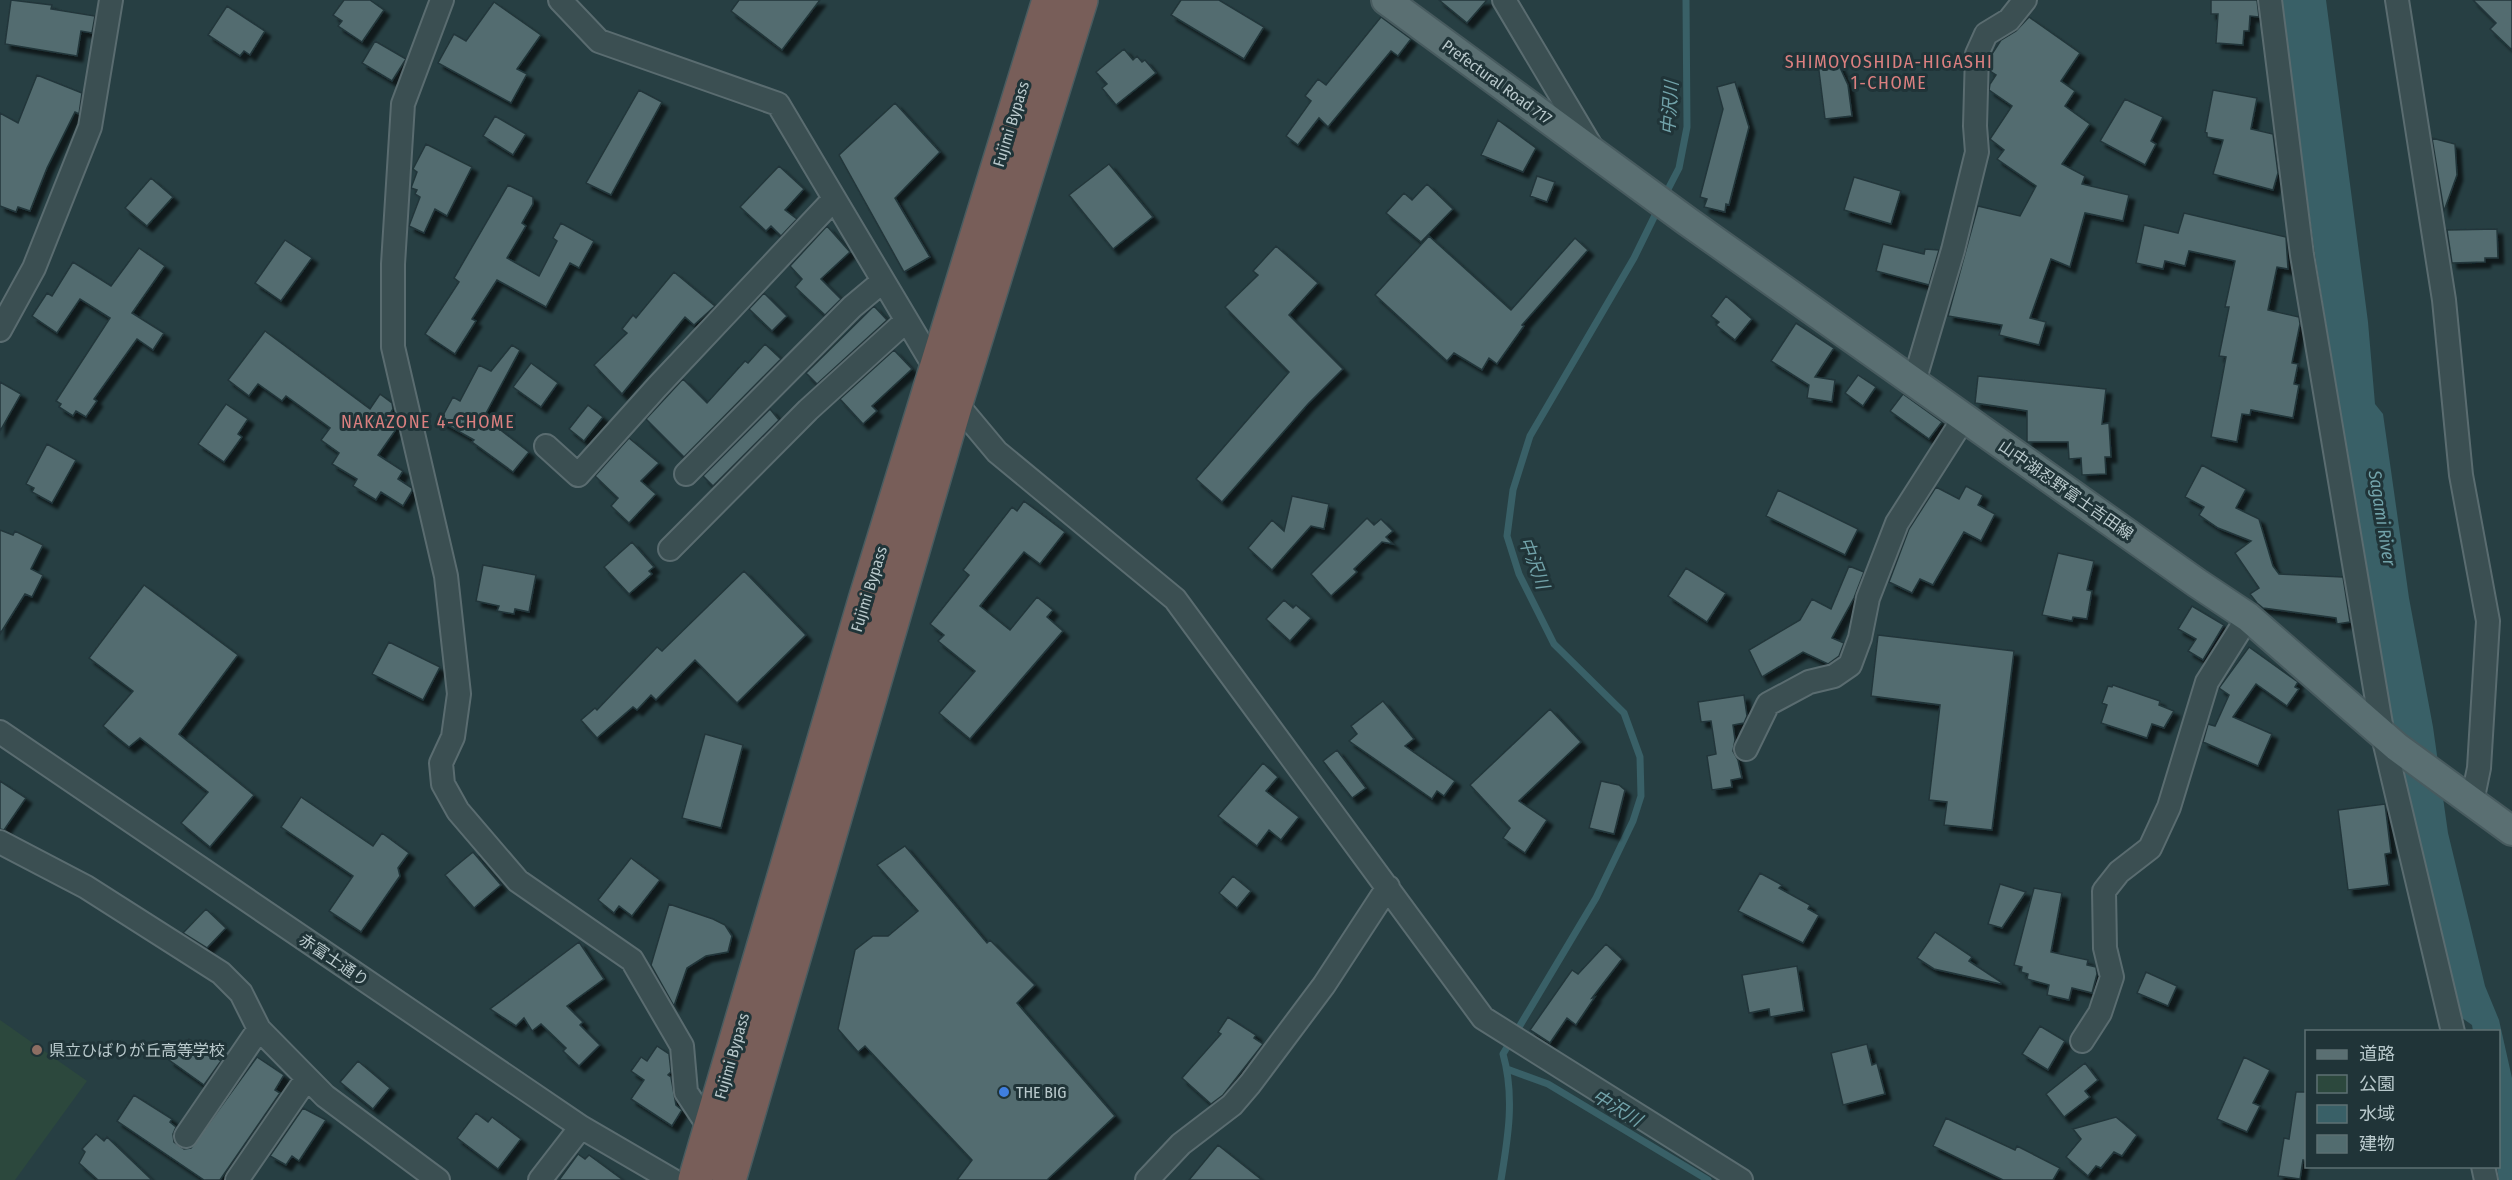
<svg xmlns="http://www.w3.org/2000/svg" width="2512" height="1180" viewBox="0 0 2512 1180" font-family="'Fira Sans Condensed','Noto Sans JP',sans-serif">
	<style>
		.green { fill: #2c483d }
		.water { fill: #396067 }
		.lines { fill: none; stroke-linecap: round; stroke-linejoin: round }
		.stream { stroke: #396067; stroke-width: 7 }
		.building { fill: #526c6f; stroke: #22363a; stroke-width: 1.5; filter: url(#shadow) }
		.minor-casing { stroke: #5a6c70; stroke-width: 26 }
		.major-casing { stroke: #485b5f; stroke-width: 32 }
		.highway-casing { stroke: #495c60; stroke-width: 36 }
		.minor { stroke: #3b4f52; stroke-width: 22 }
		.major { stroke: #5a6f72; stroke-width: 28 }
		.highway { stroke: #785e59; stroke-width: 33 }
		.education-dot { fill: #8d6e63; stroke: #203438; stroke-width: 2 }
		.shop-dot { fill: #3f7fe0; stroke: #203438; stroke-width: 2 }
		.labels { text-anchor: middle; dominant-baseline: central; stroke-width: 6; stroke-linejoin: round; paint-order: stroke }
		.street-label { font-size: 16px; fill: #b9c9cc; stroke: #203438 }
		.poi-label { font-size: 16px; fill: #b9c9cc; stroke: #203438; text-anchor: start }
		.neighbourhood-label { font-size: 18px; letter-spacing: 1.5px; fill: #dc8080; stroke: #203438 }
		.water-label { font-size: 18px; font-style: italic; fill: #72a3aa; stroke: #203438 }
	</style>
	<defs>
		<filter id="shadow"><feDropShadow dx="5.5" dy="5.5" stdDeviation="1.5" flood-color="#0009"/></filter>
	</defs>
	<rect width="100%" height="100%" fill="#273f43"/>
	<path class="green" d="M0,1020L87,1081L15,1180H0Z"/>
	<path class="water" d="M2279,0H2326L2368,322L2375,404L2383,414L2409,598L2433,727L2448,833L2485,986L2499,1020L2512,1078V1180H2499L2497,1167L2498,1032L2473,1031L2472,1025L2462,1018L2428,875L2413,829L2390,714L2317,268Z"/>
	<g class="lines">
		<path class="stream" d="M1664,197L1679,168L1687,127L1686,0
			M1507,1069L1548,1084L1708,1180
			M1501,1180C1508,1138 1515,1096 1503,1054L1596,898L1633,821L1641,796L1640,757L1624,713L1554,644L1519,574L1507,536L1513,490L1530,436L1634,258L1659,207"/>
	</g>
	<path class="building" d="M11,0L52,5L51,9L95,16L92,33L81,31L77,56L5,44Z
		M344,0H370L384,10L362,42L338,26L342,21L333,15Z
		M739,0H820L782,50L731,11Z
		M1181,0H1219L1264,27L1244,59L1171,15Z
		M1439,0H1487L1467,23Z
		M2211,0H2257L2259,17L2250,16L2249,31H2244L2243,45L2216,43L2218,14H2211Z
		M2473,0H2512V50L2490,29L2496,23Z
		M494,2L541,35L517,69L527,74L511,103L438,63L454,34L466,41Z
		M227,6L265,31L250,55L244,51L240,56L208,35Z
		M1381,17L1411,39L1398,56L1391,51L1328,127L1319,118L1298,145L1286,136L1311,101L1305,96L1318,79L1326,85Z
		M2029,17L2080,53L2061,81L2075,91L2065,106L2090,124L2062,164L2085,176L2082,184L2129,195L2123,221L2085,213L2070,267L2051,259L2030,318L2046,322L2039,345L1999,335L2002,325L1948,316L1978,206L2020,216L2036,186L1997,159L2004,150L1990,139L2012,106L1989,90L1990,84L1996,75L1990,71V57L2001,40L2016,31Z
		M375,41L406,59L392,81L362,63Z
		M1124,49L1133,60L1137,56L1142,62L1145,60L1156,73L1116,105L1102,88L1107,84L1096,72Z
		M1837,61L1848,85L1852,116L1825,119L1818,63Z
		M37,75L82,93L79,114L75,112L47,168L30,211L18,207L16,212L0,206V113L18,123Z
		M1735,82L1749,127L1729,205L1726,204L1725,212L1704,207L1707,199L1700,197L1723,109L1717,87Z
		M639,90L662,102L611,195L586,183Z
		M2213,90L2257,98L2251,129L2273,134L2278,173L2273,190L2213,174L2223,140L2207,137V133L2205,132Z
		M2125,99L2163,117L2151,141L2156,144L2145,165L2100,141Z
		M895,103L940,152L895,198L930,257L904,272L839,155Z
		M495,116L526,134L513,155L483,136Z
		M1498,120L1536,148L1523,172L1481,155Z
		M2432,138L2455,144L2457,175L2444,211Z
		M426,144L472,167L447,216L435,209L424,233L409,226L420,197L415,194L417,190L411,188L417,172L413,169Z
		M1109,164L1153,217L1113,249L1069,195Z
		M779,166L804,189L785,210L797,219L781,236L771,226L766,231L740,207Z
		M1537,176L1555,182L1547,202L1530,196Z
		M1854,177L1901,191L1891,224L1844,210Z
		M151,178L173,197L147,226L125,208Z
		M1427,184L1453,209L1421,242L1386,213L1404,193L1412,200Z
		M508,185L533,197V204L522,223L526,226L507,258L539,276L557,241L553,238L561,223L594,241L579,268L570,263L546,307L497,280L472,319L476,321L455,354L425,334L459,282L454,278Z
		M2184,213L2286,237L2288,269L2277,267L2268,310L2299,317L2300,324L2292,363L2298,364L2294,384L2299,385L2293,418L2251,410L2250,415L2242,414L2237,442L2211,437L2226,357L2219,356L2229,307H2225L2235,261L2189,251L2185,266L2165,261L2163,269L2136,263L2144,225L2178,233Z
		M827,226L850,252L821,279L841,299L825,315L795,287L802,279L790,266Z
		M2497,229L2498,258H2485V262L2452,263L2447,230Z
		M1429,236L1511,310L1575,238L1588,250L1522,325L1524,326L1497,364L1489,358L1482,370L1454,353L1447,361L1375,295Z
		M285,240L312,258L281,301L255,283Z
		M1883,244L1924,254L1925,249L1939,250L1929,285L1876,271Z
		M1276,246L1318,283L1289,315L1343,369L1308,404L1222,502L1196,479L1289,372L1225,307L1258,275L1253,271Z
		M139,248L165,266L132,313L164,333L153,350L137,339L94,399L97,401L86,417L76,411L73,416L59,407L61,404L56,401L110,318L80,299L57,333L32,316L47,293L52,296L73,262L111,286Z
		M674,272L715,306L694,325L685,317L622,394L594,365L627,333L622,329L633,315L636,318Z
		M764,293L787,316L772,331L749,309Z
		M1726,296L1752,319L1735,340L1716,325L1719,322L1711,316Z
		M874,306L887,320L817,384L806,373Z
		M1796,323L1834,348L1815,377L1835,380L1832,402L1807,398L1809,385L1771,361Z
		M265,331L370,409L380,394L392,403L393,409L388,417L396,423L392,429L395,431L378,455L403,471L398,479L412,488V491L403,506L381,492L376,500L353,486L357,479L332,464L339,453L321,440L330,428L286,396L282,401L258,384L249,396L228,380Z
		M765,344L781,359L684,457L646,419L683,379L707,403L745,361L748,363Z
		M512,345L520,350L484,417L529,452L513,472L472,442L474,440L440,421L453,397L460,401L479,365L491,371Z
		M894,350L912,369L872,406L877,411L863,424L840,399Z
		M531,363L558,383L541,407L513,387Z
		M1858,375L1876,387L1863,406L1845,393Z
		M1978,376L2106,389L2102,424L2109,423L2111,457H2105L2106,474L2082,475L2081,458L2069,459L2068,442H2027V411L1975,403Z
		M0,382L21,394L0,431Z
		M1903,394L1942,422L1929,439L1890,411Z
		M226,404L248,419L238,434L242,437L224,462L198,444Z
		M588,405L603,417L584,441L569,429Z
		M770,409L779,420L713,486L703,476Z
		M629,438L659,463L641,481L656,494L629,523L611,506L618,498L595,476Z
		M47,444L76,460L52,503L32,492L34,488L26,484Z
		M2202,465L2246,489L2236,508L2259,519L2273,566L2279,574L2343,577L2350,622L2337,624L2336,618L2263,608L2257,603L2250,594L2259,588L2235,553L2251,541L2218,528L2199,515L2204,507L2185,497Z
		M1966,486L1983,495L1978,505L1995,514L1981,541L1964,532L1933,585L1920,579L1912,593L1889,582L1909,529L1936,487L1959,499Z
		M1778,490L1858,529L1845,555L1766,516Z
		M1292,496L1329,504L1324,529L1311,526L1272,570L1248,548L1272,520L1284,531Z
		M1024,501L1065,532L1040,564L1024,552L980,606L1010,630L1037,597L1053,610L1047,617L1063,631L970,739L939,713L975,671L938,641L944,635L930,624L969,575L963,570L1012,507L1017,511Z
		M1367,518L1374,525L1381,519L1393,531L1386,537L1393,544L1382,542L1354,569L1357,572L1331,596L1311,574Z
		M0,530L13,535L15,531L43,545L31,569L43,575L32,597L25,594L0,634Z
		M632,542L654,567L649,571L652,574L629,594L604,567Z
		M2058,553L2094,561L2087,590L2092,591L2087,619L2073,617L2072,621L2042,615Z
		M483,565L536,575L529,612L515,609L514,614L497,611L499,606L476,601Z
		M1849,566L1864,572L1854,598L1832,638L1844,643L1839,656L1828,664L1803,652L1762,677L1749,650L1800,620L1812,599L1831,609Z
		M1686,568L1726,593L1707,622L1668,596Z
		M744,571L806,635L737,703L695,660L656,700L651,695L637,710L633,707L597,738L581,720L595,708L597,710L657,647L662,651Z
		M144,585L238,655L179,734L254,795L210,847L181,823L208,792L140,738L129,747L103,726L133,691L89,658Z
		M1284,600L1293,608L1296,605L1311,618L1290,641L1266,619Z
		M2192,606L2224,625L2203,660L2188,651L2196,639L2178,629Z
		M1878,635L2014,651L1992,830L1944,825L1947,802L1929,800L1940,705L1871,696Z
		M389,642L440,667L423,700L372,674Z
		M2249,647L2295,680L2298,682L2295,687L2299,689L2287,706L2256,684L2233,717L2272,734L2258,766L2203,742L2208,724L2215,726L2229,695L2219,688Z
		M2113,685L2160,701L2159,705L2174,711L2164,728L2152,724L2147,738L2101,723L2107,705L2102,703L2108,686L2112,687Z
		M1744,695L1747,716L1744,723L1733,725L1735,740L1733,751L1738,760L1742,778L1731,780L1732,787L1712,790L1707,756L1716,754L1711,721L1701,722L1698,702Z
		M1383,701L1414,739L1405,746L1455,781L1444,796L1437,791L1432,799L1349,741L1357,734L1351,726Z
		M1550,709L1581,742L1519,801L1547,820L1525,853L1503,838L1510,828L1470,785Z
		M705,734L743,745L721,828L682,818Z
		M1337,750L1366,788L1352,798L1323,761Z
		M1263,763L1278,777L1266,791L1299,817L1281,840L1269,830L1257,846L1218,816Z
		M0,781L26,798L4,830L0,829Z
		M1601,781L1619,785L1625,790L1614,834L1589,828Z
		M301,797L373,846L382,833L409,853L398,868L400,876L361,932L329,911L353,876L281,827Z
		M2385,804L2391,853L2385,854L2389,885L2348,890L2338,810Z
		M905,846L987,943L990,940L1035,985L1017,1003L1115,1116L1047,1180H957L972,1160L865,1046L858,1052L838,1029L855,950L873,936H888L918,911L877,865Z
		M473,852L501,885L474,908L445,875Z
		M631,858L660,880L632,916L619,906L614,913L598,900Z
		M1760,873L1782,885L1779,888L1810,905L1808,909L1819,915L1803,943L1738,911Z
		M1233,876L1251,891L1237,908L1219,893Z
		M2000,884L2026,892L2002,928L1988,924Z
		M2034,888L2062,893L2051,952L2088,960L2087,965L2096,967L2097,974L2092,993L2072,988L2069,1000L2047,995L2049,985L2027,979L2028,974L2021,972L2022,967L2014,965Z
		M669,904L713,919L725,925L732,936L728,952L706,956L687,968L674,1006L651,965Z
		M206,909L226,928L207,948L183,933Z
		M1935,932L1972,957L1969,961L2001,982V984L1934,969L1917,958Z
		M579,942L604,979L567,1006L583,1022L580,1025L600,1045L579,1066L563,1051L566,1048L541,1024L532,1031L524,1018L516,1026L490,1009Z
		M1606,944L1622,959L1592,998L1595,997L1576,1025L1567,1018L1550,1043L1530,1030L1572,970L1578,974Z
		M1797,966L1804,1011L1770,1017L1769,1009L1749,1013L1742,975Z
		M2146,972L2177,986L2168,1006L2137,993Z
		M1228,1017L1256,1035L1254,1038L1263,1044L1223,1095L1211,1104L1182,1078L1221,1034L1218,1032Z
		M2040,1026L2065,1041L2048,1070L2022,1054Z
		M189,1039L221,1061L204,1085L169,1060L180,1045L183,1048Z
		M1867,1044L1872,1065L1877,1063L1885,1094L1843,1105L1831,1053Z
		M657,1046L669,1054L671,1072L668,1075L671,1077L676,1105L682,1110L672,1126L631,1099L644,1080L631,1071L641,1057L647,1061Z
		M257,1057L284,1075L275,1090L280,1093L220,1180H204L117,1121L134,1095L172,1119L170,1122L176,1127L173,1134L174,1142L184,1149L191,1148Z
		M2244,1057L2270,1070L2253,1103L2260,1106L2247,1132L2217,1119Z
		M358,1061L390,1088L373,1109L340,1082Z
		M2085,1063L2098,1080L2085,1091L2090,1097L2064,1117L2046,1094Z
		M2296,1092H2307V1161L2303,1160L2300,1179L2278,1176L2284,1138L2289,1139Z
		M303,1108L326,1120L299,1161L292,1156L286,1165L270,1156Z
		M476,1113L488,1122L492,1117L521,1139L498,1169L457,1138Z
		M2116,1117L2137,1135L2122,1156L2114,1152L2101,1168L2096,1166L2088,1176L2066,1157L2081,1139L2073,1129Z
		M1946,1118L2015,1150L2017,1146L2060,1168L2053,1180H2003L1933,1146Z
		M96,1134L104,1141L107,1137L152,1180H98L79,1163L85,1152L82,1149Z
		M1218,1145L1262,1180H1189Z
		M578,1154L585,1159L589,1155L623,1180H559Z"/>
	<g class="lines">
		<g class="minor-casing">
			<path id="minor" d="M442,0L403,104L393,264V347L446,576L459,694L453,737L441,763L443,784L458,811L518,881L632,960L682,1046L686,1092L711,1130
				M560,0L599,41L778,104L956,403L997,452L1175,599L1483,1018L1741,1180
				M1504,0L1592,148
				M2270,0L2302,255L2383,736L2453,1032
				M2397,0L2444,300L2461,475L2488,621L2479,768L2472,802
				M0,330L34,268L90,127L111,0
				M1914,382L1953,250L1977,152L1975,126L1977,54L1986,34L2009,20L2025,0
				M546,446L578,475L657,387L834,199
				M686,474L852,307L883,281
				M670,549L808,410L906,321
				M0,732L581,1127L672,1180
				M1746,749L1768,704L1809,682L1834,676L1850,665L1860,638L1868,598L1897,523L1964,418
				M0,842L86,887L221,973L241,993L259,1029L325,1096L438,1180
				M2082,1041L2100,1013L2112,977L2105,948L2104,891L2119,872L2150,848L2169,807L2207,682L2248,617
				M186,1136L259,1029
				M2483,1166L2486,1180
				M237,1180L307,1078
				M540,1180L581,1127
				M1147,1180L1181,1144L1232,1105L1250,1084L1324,985L1388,887"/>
		</g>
		<g class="major-casing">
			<path id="major" d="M1386,0L1687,221L2197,583L2248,617L2397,747L2512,831"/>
		</g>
		<g class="highway-casing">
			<path id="highway" d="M695,1180L865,600L1049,0
				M729,1180L956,403L1081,0"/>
		</g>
		<use href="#minor" class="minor"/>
		<use href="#major" class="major"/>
		<use href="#highway" class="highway"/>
	</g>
	<circle class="education-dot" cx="37" cy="1050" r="6"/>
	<circle class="shop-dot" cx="1004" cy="1092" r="6"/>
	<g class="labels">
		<g class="street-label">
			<text transform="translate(1497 82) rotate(36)">Prefectural Road 717</text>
			<text transform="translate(1011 124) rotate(-73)">Fujimi Bypass</text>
			<text transform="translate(2066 490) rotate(35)">山中湖忍野富士吉田線</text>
			<text transform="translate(869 589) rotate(-73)">Fujimi Bypass</text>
			<text transform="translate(334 960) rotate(34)">赤富士通り</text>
			<text transform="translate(732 1056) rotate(-74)">Fujimi Bypass</text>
		</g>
		<g class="poi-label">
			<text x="49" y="1050">県立ひばりが丘高等学校</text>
			<text x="1016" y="1092">THE BIG</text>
		</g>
		<g class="neighbourhood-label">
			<text x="1889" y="62">SHIMOYOSHIDA-HIGASHI<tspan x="1889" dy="21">1-CHOME</tspan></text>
			<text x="428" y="422">NAKAZONE 4-CHOME</text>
		</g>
		<g class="water-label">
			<text transform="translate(1670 108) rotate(-86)">中沢川</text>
			<text transform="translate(2382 518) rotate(81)">Sagami River</text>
			<text transform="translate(1534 563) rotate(69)">中沢川</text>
			<text transform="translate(1617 1108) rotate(31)">中沢川</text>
		</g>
	</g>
	<rect x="2305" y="1030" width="195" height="138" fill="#203438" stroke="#5d7073" stroke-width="1.5"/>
	<rect x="2317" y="1050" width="30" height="9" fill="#5a6f72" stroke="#5d7073" stroke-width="1.5"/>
	<text x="2359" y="1060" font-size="18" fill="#b9c9cc">道路</text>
	<rect x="2317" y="1075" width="30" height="18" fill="#2c483d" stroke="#5d7073" stroke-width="1.5"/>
	<text x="2359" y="1090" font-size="18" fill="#b9c9cc">公園</text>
	<rect x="2317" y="1105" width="30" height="18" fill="#396067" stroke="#5d7073" stroke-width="1.5"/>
	<text x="2359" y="1120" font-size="18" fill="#b9c9cc">水域</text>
	<rect x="2317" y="1135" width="30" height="18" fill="#526c6f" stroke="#5d7073" stroke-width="1.5"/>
	<text x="2359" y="1150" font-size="18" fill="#b9c9cc">建物</text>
</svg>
